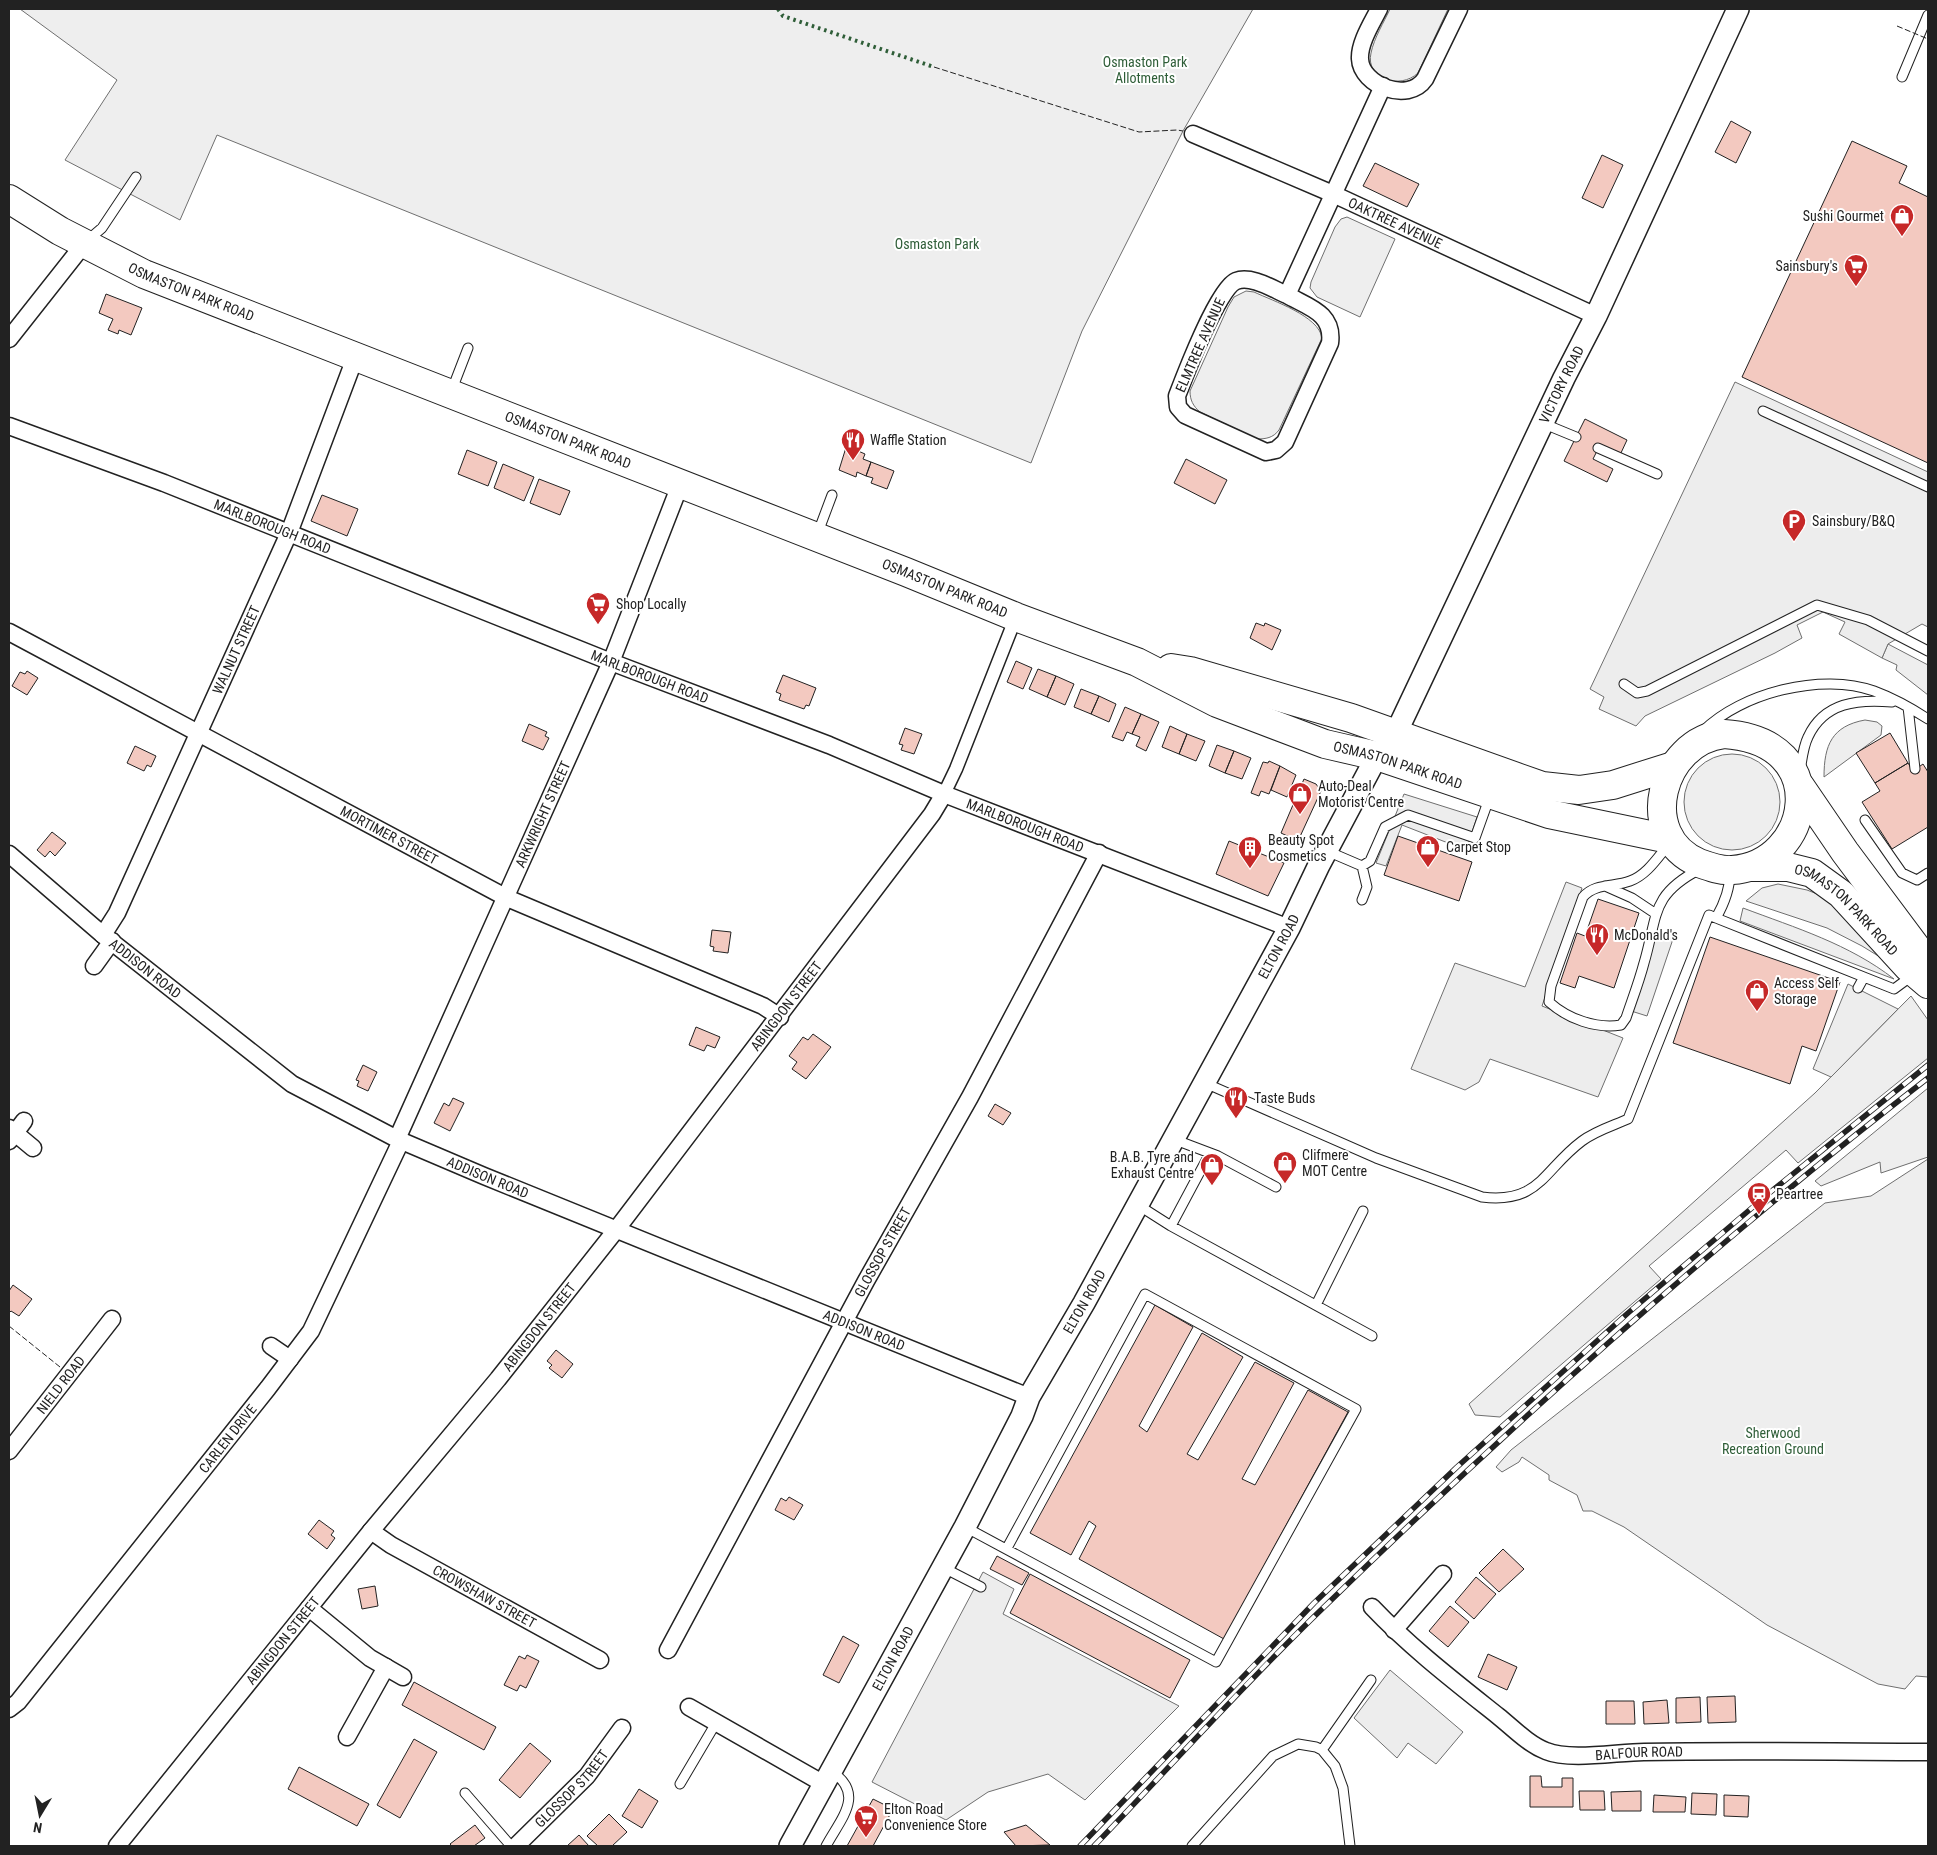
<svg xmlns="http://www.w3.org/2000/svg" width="1937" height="1855" viewBox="0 0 1937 1855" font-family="'Roboto Condensed',sans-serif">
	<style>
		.green { fill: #eee; stroke: #6f6f6f }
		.parking { fill: #ededed; stroke: #6f6f6f }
		.building { fill: #f3c9c0; stroke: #222 }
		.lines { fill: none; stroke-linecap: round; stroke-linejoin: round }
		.service-casing { stroke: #222; stroke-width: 11 }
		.pedestrian-casing { stroke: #222; stroke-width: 15 }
		.minor-casing { stroke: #222; stroke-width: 19 }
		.tertiary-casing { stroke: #222; stroke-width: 24 }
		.trunk-casing { stroke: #222; stroke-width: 30 }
		.service { stroke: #fff; stroke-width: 9 }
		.pedestrian { stroke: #fff; stroke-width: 12 }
		.minor { stroke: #fff; stroke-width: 16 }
		.tertiary { stroke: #fff; stroke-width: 21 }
		.trunk { stroke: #fff; stroke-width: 28 }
		.rail-casing { stroke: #222; stroke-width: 5.5 }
		.rail { stroke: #fff; stroke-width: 4; stroke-dasharray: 11; stroke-linecap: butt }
		.hedge { stroke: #2f5e38; stroke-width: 4; stroke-dasharray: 2.5 4; stroke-linecap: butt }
		.fence { stroke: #222; stroke-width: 1; stroke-dasharray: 6 2.5; stroke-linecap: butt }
		.labels { text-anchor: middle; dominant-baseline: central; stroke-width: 4; stroke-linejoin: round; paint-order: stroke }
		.park-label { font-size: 14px; fill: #2f5e38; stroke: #fff }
		.poi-label { font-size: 14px; fill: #222; stroke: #fff; text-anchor: start }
		.street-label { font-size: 14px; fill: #222; stroke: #fff }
	</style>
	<rect width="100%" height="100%" fill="#fff"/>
	<path class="green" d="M20,9H1253L1183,131L1082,331L1031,463L217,135L180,220L65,160L117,80Z
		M1390,9H1448L1418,73C1400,90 1365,79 1371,53C1374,38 1384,22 1390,9Z
		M1347,217L1395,239L1360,317L1317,297L1310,288L1311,282L1335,227L1341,219Z
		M1246,291L1254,292C1273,301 1319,316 1322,338L1279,430C1273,438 1266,439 1256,439L1200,412C1193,406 1190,400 1190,391L1228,307L1234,297Z
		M1888,644L1928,665V695L1896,670L1897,665L1882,658Z
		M1865,720L1877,722L1882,726L1881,735L1824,777C1824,745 1832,726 1865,720Z
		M1684 802a48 48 0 1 1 96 0a48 48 0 1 1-96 0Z
		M1778,884L1807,890L1825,897L1893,965L1862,946L1827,928L1746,901L1762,888Z
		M1743,908C1796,928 1849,944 1894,979L1740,921Z
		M1911,996L1928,1020V1058L1798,1163L1786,1150L1649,1266L1661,1279L1500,1417L1475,1415L1469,1404L1815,1093Z
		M1928,1088V1157L1881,1173L1880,1162L1821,1186L1815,1181Z
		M1928,1159V1677L1916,1676L1905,1689L1878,1684L1767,1625L1624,1527L1592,1511H1583L1577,1495L1549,1480V1475L1522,1457L1519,1462L1502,1472L1496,1467L1511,1450L1825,1203L1871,1196Z"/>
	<path class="parking" d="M1735,382L1928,472V627L1922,624L1888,644L1882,658L1839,634L1845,622L1823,612L1797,625L1802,638L1775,653L1645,716L1636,726L1599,709L1604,697L1590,689Z
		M1404,794L1477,817L1466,850L1402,825L1386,866L1376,863Z
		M1566,882L1582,888L1542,1006L1623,1038L1598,1097L1490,1059L1479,1082L1465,1090L1411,1069L1455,963L1525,987Z
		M1655,932L1673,939L1647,1016L1628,1010Z
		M1848,984L1898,1009L1831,1077L1813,1069Z
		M983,1572L1014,1589L1003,1614L1179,1706L1085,1800L1048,1774L988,1792L946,1820L872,1782Z
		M1390,1670L1463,1732L1436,1764L1408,1743L1397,1758L1354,1718Z"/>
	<path class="building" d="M1731,121L1751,132L1736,163L1715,152Z
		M1852,141L1907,166L1899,183L1928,197V463L1742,377Z
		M1602,155L1623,165L1603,208L1582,198Z
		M1375,163L1419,184L1407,207L1363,186Z
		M106,294L142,308L131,335L119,330L118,334L108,330L113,319L99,313Z
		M1585,419L1627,440L1620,455L1600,445L1593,459L1613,469L1607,482L1564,461Z
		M848,441L858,445L856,450L865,454L863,459L871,462L866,476L857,472L856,477L839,470Z
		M467,450L497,462L488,486L458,474Z
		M1186,459L1227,480L1215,504L1174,483Z
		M871,462L894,471L887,489L871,483L873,478L866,476Z
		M503,464L534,477L524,501L494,488Z
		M539,479L570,491L560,515L530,503Z
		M322,495L358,509L347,536L311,521Z
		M1256,623L1264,626L1265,623L1281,630L1272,650L1250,638Z
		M1016,661L1032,668L1023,689L1007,682Z
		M1038,669L1056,676L1047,697L1029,689Z
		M27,671L38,678L27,695L12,686L20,672L25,674Z
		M783,675L816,688L809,706L806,705L804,709L779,700L781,694L776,692Z
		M1056,676L1074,684L1065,705L1047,697Z
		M1081,689L1099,696L1091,714L1074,707Z
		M1099,696L1116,704L1109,722L1091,714Z
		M1125,707L1141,714L1132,734L1127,732L1123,741L1112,737Z
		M1141,714L1159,722L1146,751L1136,746L1140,737L1132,734Z
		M529,724L547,732L545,736L549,738L543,750L522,741Z
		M1170,726L1187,734L1179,754L1162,747Z
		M905,728L922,734L914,754L901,750L903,745L899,744Z
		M1890,733L1908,763L1875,783L1856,753Z
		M1187,734L1205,741L1196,761L1179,754Z
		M1217,745L1234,751L1225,773L1209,766Z
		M135,746L156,756L151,767L147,765L144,771L127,763Z
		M1234,751L1251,758L1242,779L1225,773Z
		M1269,761L1280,766L1269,794L1261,791L1259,796L1251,793L1263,762L1268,763Z
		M1908,763L1913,771L1923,764L1928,772V827L1892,849L1862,802L1880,791L1875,783Z
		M1280,766L1296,775L1287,797L1271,790Z
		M1304,779L1316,784L1321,791L1298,841L1281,833Z
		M52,832L66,843L55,856L50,851L45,857L37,850Z
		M1398,836L1472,862L1459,901L1384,875Z
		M1229,841L1284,863L1268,896L1216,874Z
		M1598,899L1639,913L1614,988L1579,976L1575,988L1560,983L1577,933L1585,936Z
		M712,930L731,932L728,953L713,951L714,947L710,946Z
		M1710,937L1840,982L1816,1051L1802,1046L1790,1084L1673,1043Z
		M696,1027L720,1037L715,1048L707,1045L704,1051L689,1045Z
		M813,1034L831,1047L806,1079L792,1069L797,1062L789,1056L803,1037L808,1040Z
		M363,1065L377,1072L368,1091L357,1086L359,1081L356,1080Z
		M453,1098L464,1103L450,1131L434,1123L444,1103L449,1106Z
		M995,1104L1011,1113L1003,1125L988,1116Z
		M13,1285L32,1299L19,1316L11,1311L9,1313V1291Z
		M1155,1305L1193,1327L1139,1426L1147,1432L1202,1333L1243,1357L1187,1454L1198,1460L1255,1362L1294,1383L1242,1479L1255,1485L1308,1390L1348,1412L1224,1639L1079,1559L1096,1526L1089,1521L1071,1555L1030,1533Z
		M556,1350L573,1364L562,1378L549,1368L552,1365L547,1361Z
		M789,1497L803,1505L794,1520L775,1510L781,1498L786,1501Z
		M319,1520L334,1531L331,1535L335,1538L327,1549L308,1534Z
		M1503,1549L1524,1569L1499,1592L1479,1573Z
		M997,1556L1029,1573L1022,1585L990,1569Z
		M1030,1574L1190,1660L1170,1698L1010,1613Z
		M1476,1577L1496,1594L1474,1619L1455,1602Z
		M375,1586L378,1606L362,1609L358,1589Z
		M1450,1606L1469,1622L1448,1647L1429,1631Z
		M843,1636L859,1645L839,1683L823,1675Z
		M1488,1654L1517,1667L1507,1690L1478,1677Z
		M527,1655L539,1661L526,1688L520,1685L517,1691L504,1685L519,1656L525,1659Z
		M414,1682L496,1727L484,1750L402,1705Z
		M1735,1696L1736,1722L1708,1723L1707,1697Z
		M1700,1697L1701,1722L1676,1723V1698Z
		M1667,1700L1669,1723L1644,1724L1643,1702Z
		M1606,1701H1634L1635,1724H1606Z
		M414,1739L437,1752L400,1818L377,1805Z
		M530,1743L551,1761L520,1798L499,1780Z
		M299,1767L369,1804L357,1826L288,1789Z
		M1530,1776H1541L1542,1787H1562V1778H1573V1807H1530Z
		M639,1789L658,1801L642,1828L622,1816Z
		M1579,1791H1604L1605,1810H1580Z
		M1641,1791V1811H1612L1611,1792Z
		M1692,1793L1717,1794L1716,1815L1691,1814Z
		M1654,1795L1686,1797L1685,1812H1653Z
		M1724,1795L1749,1796L1748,1817L1724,1816Z
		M873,1799L893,1809L873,1846H847Z
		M609,1814L627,1832L612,1846H598L587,1836Z
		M475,1825L485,1838L474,1846H452L450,1844Z
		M1026,1825L1050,1845L1016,1846L1004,1832Z
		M579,1835L589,1846H567Z"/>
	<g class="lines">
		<g class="service-casing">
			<path id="service" d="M1902,77L1928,15
				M88,240L102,228L136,177
				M451,392L468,348
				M1763,411L1928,487
				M1542,423L1576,437
				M1598,448L1657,474
				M817,535L832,495
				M1624,684L1637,693L1647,691L1817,605L1868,620L1928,651
				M1908,707L1915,769
				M1703,731C1741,693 1822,672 1874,691C1893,698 1911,708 1928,719
				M1800,771C1802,760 1803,747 1808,737C1824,702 1858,699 1892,702
				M1865,820L1902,873L1917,880L1928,873
				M1669,844C1658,857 1647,875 1630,881C1614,887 1595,883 1583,897L1551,986L1549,1002C1568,1019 1596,1029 1621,1025L1626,1018C1632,1000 1639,982 1644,963C1658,916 1650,895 1700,869
				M1327,851L1362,866L1370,861L1385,827L1408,815L1475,838L1490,796
				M1605,886L1632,898L1656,914
				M1362,900L1367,887L1362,866
				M1716,918L1894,989L1913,975
				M1858,988L1864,977
				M1205,1083L1376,1158L1482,1197C1540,1204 1543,1170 1582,1141C1595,1131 1612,1126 1628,1119L1709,915L1716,918C1724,904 1730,889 1730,873
				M1173,1139L1218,1156L1276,1187
				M1138,1205L1171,1226L1372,1336
				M1171,1226L1210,1153
				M1316,1305L1363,1211
				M965,1527L1216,1662L1356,1409L1145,1294L1007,1548
				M944,1568L981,1587
				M1322,1750L1371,1680
				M680,1784L716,1723
				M465,1793L511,1846
				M826,1846C841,1818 866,1794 831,1771
				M1192,1846L1273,1756L1298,1744L1316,1747L1322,1750L1335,1766L1343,1788L1350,1846"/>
		</g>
		<g class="pedestrian-casing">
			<path id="pedestrian" d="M944,794L956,769L1016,617"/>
		</g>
		<g class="minor-casing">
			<g id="minor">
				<path d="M1379,9C1372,23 1359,43 1360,59C1361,85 1408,104 1425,79L1459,9"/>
				<path id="s1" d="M1193,134L1333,194L1596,316"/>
				<path d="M1287,295C1273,289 1251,275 1236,281C1218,288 1185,375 1177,396L1178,407L1185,415L1266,452L1276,450L1285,442L1330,343C1334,313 1308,307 1287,295L1383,86"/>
				<path d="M9,339L84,244"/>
				<path id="s2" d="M9,426L164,483L611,662L829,745L944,794L1289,928"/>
				<path id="s3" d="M9,632L507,898L763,1006L780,1017"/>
				<path id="s4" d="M9,854L103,935L292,1084L397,1139L484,1176L1029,1397"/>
				<path id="s5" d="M103,935L117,913L289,533L355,358"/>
				<path d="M94,966L112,941"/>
				<path d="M9,1128L33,1148"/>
				<path id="s6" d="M397,1139L611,662L680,485"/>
				<path d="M9,1141L24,1121"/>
				<path d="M271,1346L290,1359"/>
				<path id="s7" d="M9,1451L112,1319"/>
				<path id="s8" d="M371,1531L391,1545L600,1660"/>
				<path id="s9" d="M1372,1607C1410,1647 1454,1681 1498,1716C1513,1728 1528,1744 1546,1751C1570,1761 1618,1752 1644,1752C1739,1750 1834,1752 1928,1752"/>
				<path d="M309,1608L370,1658L403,1677"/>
				<path d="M1394,1630L1443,1574"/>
				<path id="s10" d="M668,1650L866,1281L970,1097L1099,853"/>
				<path d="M689,1707L824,1784"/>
				<path id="s11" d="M9,1709L18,1702L268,1388L311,1331L401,1141"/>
				<path d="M347,1737L386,1667"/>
				<path id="s12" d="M117,1846L371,1531L498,1379L616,1230L932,814L944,794"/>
				<path id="s13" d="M516,1846L587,1776L622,1728"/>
			</g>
		</g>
		<g class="tertiary-casing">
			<g id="tertiary">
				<path id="s14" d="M790,1846L965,1527L1022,1416L1029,1397L1084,1303L1289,928L1319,865L1377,756L1396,733L1564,378L1596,316L1738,9"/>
			</g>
		</g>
		<g class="trunk-casing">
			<g id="trunk">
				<path id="s15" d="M9,199L60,231L144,274L906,572L1016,617L1137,662L1217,703L1325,744L1377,756L1549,814L1669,839"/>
				<path d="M1171,668L1190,671L1351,718L1542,786L1579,790L1613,785L1673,766"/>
				<path d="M1724,734C1835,741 1812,865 1732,870C1721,871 1710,867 1699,863C1635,836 1661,741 1724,734Z"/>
				<path d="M1800,786L1845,852L1928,963"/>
				<path id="s16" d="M1751,867H1788L1812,873L1841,894L1908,967L1928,984"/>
			</g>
		</g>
		<use href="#service" class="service"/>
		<use href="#pedestrian" class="pedestrian"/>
		<use href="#minor" class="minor"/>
		<use href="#tertiary" class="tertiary"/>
		<use href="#trunk" class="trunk"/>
		<g class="rail-casing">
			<path id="rail" d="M1080,1846L1314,1603L1457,1467L1628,1313L1773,1190L1928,1065
				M1094,1846C1170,1767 1244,1684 1323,1608C1514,1422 1717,1241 1928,1078"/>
		</g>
		<use href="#rail" class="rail"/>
		<path class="hedge" d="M778,9L783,16L934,67"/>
		<path class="fence" d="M1897,26L1928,39
			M934,67L1139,132L1177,130L1183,131
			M9,1326L60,1367"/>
	</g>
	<defs>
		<g id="shop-pin" transform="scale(1.25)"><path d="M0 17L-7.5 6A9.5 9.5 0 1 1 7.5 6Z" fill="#c62828" stroke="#fff"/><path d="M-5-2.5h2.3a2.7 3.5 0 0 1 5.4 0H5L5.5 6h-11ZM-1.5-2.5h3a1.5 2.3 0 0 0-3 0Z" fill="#fff"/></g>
		<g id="supermarket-pin" transform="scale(1.25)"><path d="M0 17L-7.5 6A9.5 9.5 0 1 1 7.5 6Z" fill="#c62828" stroke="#fff"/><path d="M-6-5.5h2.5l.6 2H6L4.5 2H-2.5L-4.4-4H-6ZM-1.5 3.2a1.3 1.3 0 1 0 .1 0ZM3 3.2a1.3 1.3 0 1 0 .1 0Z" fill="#fff"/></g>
		<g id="restaurant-pin" transform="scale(1.25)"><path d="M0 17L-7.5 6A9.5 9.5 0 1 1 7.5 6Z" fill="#c62828" stroke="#fff"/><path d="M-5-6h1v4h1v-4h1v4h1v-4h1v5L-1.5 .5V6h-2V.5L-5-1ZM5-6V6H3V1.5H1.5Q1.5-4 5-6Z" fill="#fff"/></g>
		<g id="parking-pin" transform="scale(1.25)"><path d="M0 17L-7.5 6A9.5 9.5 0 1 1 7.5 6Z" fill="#c62828" stroke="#fff"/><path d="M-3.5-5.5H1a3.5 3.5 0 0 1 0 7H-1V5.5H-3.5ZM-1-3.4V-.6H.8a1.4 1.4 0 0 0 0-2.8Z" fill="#fff"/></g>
		<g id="building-pin" transform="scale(1.25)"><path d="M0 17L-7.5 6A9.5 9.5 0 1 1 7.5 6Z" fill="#c62828" stroke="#fff"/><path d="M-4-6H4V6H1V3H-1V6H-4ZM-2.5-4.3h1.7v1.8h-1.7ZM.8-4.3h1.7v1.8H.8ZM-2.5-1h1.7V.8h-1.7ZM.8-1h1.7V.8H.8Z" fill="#fff"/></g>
		<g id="station-pin" transform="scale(1.25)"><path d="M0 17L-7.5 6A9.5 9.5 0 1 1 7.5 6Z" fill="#c62828" stroke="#fff"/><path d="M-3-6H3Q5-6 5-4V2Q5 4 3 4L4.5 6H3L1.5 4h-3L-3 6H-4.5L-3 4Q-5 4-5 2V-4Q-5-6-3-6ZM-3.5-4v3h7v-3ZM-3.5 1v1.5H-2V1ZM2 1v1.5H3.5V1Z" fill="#fff"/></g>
	</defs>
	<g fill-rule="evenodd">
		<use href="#shop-pin" x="1902" y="216"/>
		<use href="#supermarket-pin" x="1856" y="266"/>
		<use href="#restaurant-pin" x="853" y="440"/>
		<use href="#parking-pin" x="1794" y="521"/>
		<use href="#supermarket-pin" x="598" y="604"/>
		<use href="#shop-pin" x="1300" y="794"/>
		<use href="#shop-pin" x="1428" y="847"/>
		<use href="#building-pin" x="1250" y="848"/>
		<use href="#restaurant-pin" x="1597" y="935"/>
		<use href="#shop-pin" x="1757" y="991"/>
		<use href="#restaurant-pin" x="1236" y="1098"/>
		<use href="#shop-pin" x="1285" y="1163"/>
		<use href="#shop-pin" x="1212" y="1165"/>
		<use href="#station-pin" x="1759" y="1194"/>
		<use href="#supermarket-pin" x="866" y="1817"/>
	</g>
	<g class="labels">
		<g class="park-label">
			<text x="1145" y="62">Osmaston Park<tspan x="1145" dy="16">Allotments</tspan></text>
			<text x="937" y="244">Osmaston Park</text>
			<text x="1773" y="1433">Sherwood<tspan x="1773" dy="16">Recreation Ground</tspan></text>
		</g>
		<g class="poi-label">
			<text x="1884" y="216" text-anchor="end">Sushi Gourmet</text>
			<text x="1838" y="266" text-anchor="end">Sainsbury's</text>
			<text x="870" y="440">Waffle Station</text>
			<text x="1812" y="521">Sainsbury/B&amp;Q</text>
			<text x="616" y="604">Shop Locally</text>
			<text x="1318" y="786">Auto-Deal<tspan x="1318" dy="16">Motorist Centre</tspan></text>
			<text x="1268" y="840">Beauty Spot<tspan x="1268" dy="16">Cosmetics</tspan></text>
			<text x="1446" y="847">Carpet Stop</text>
			<text x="1614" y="935">McDonald's</text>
			<text x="1774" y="983">Access Self<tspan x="1774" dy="16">Storage</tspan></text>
			<text x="1254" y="1098">Taste Buds</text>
			<text x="1302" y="1155">Clifmere<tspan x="1302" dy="16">MOT Centre</tspan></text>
			<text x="1194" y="1157" text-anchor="end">B.A.B. Tyre and<tspan x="1194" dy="16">Exhaust Centre</tspan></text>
			<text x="1776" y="1194">Peartree</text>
			<text x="884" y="1809">Elton Road<tspan x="884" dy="16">Convenience Store</tspan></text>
		</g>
		<g class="street-label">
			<text stroke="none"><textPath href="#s1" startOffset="221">OAKTREE AVENUE</textPath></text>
			<text stroke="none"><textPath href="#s15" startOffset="205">OSMASTON PARK ROAD</textPath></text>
			<text transform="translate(1200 345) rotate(-66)">ELMTREE AVENUE</text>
			<text stroke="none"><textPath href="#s14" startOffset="1654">VICTORY ROAD</textPath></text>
			<text stroke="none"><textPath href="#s15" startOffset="610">OSMASTON PARK ROAD</textPath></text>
			<text stroke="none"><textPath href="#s2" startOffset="282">MARLBOROUGH ROAD</textPath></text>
			<text stroke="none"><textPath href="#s15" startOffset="1015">OSMASTON PARK ROAD</textPath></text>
			<text stroke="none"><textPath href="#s5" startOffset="315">WALNUT STREET</textPath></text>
			<text stroke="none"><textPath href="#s2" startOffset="688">MARLBOROUGH ROAD</textPath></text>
			<text stroke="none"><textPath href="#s15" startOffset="1502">OSMASTON PARK ROAD</textPath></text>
			<text stroke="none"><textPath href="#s6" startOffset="356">ARKWRIGHT STREET</textPath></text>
			<text stroke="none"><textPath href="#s2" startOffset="1092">MARLBOROUGH ROAD</textPath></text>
			<text stroke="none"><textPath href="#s3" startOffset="431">MORTIMER STREET</textPath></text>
			<text stroke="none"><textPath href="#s16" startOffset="111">OSMASTON PARK ROAD</textPath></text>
			<text stroke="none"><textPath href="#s14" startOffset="1024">ELTON ROAD</textPath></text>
			<text stroke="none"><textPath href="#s4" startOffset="178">ADDISON ROAD</textPath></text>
			<text stroke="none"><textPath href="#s12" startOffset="1074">ABINGDON STREET</textPath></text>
			<text stroke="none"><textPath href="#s4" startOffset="582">ADDISON ROAD</textPath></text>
			<text stroke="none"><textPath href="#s10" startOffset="452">GLOSSOP STREET</textPath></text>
			<text stroke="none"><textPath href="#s14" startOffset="619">ELTON ROAD</textPath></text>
			<text stroke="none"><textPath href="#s12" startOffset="669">ABINGDON STREET</textPath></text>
			<text stroke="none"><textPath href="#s4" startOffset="988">ADDISON ROAD</textPath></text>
			<text stroke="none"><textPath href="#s7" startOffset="84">NIELD ROAD</textPath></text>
			<text stroke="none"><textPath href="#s11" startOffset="348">CARLEN DRIVE</textPath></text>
			<text stroke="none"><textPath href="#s8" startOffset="131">CROWSHAW STREET</textPath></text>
			<text stroke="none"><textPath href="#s12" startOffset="264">ABINGDON STREET</textPath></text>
			<text stroke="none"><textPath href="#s14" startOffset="214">ELTON ROAD</textPath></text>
			<text stroke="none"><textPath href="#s9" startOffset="320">BALFOUR ROAD</textPath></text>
			<text stroke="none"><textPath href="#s13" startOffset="80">GLOSSOP STREET</textPath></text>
		</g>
	</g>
	<rect width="1937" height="1855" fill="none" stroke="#222222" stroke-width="20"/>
	<g transform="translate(40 1815) rotate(190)" stroke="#ffffff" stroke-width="4" paint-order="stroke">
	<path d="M0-4L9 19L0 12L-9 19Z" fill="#222222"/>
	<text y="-8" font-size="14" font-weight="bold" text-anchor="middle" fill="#222222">N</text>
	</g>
</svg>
